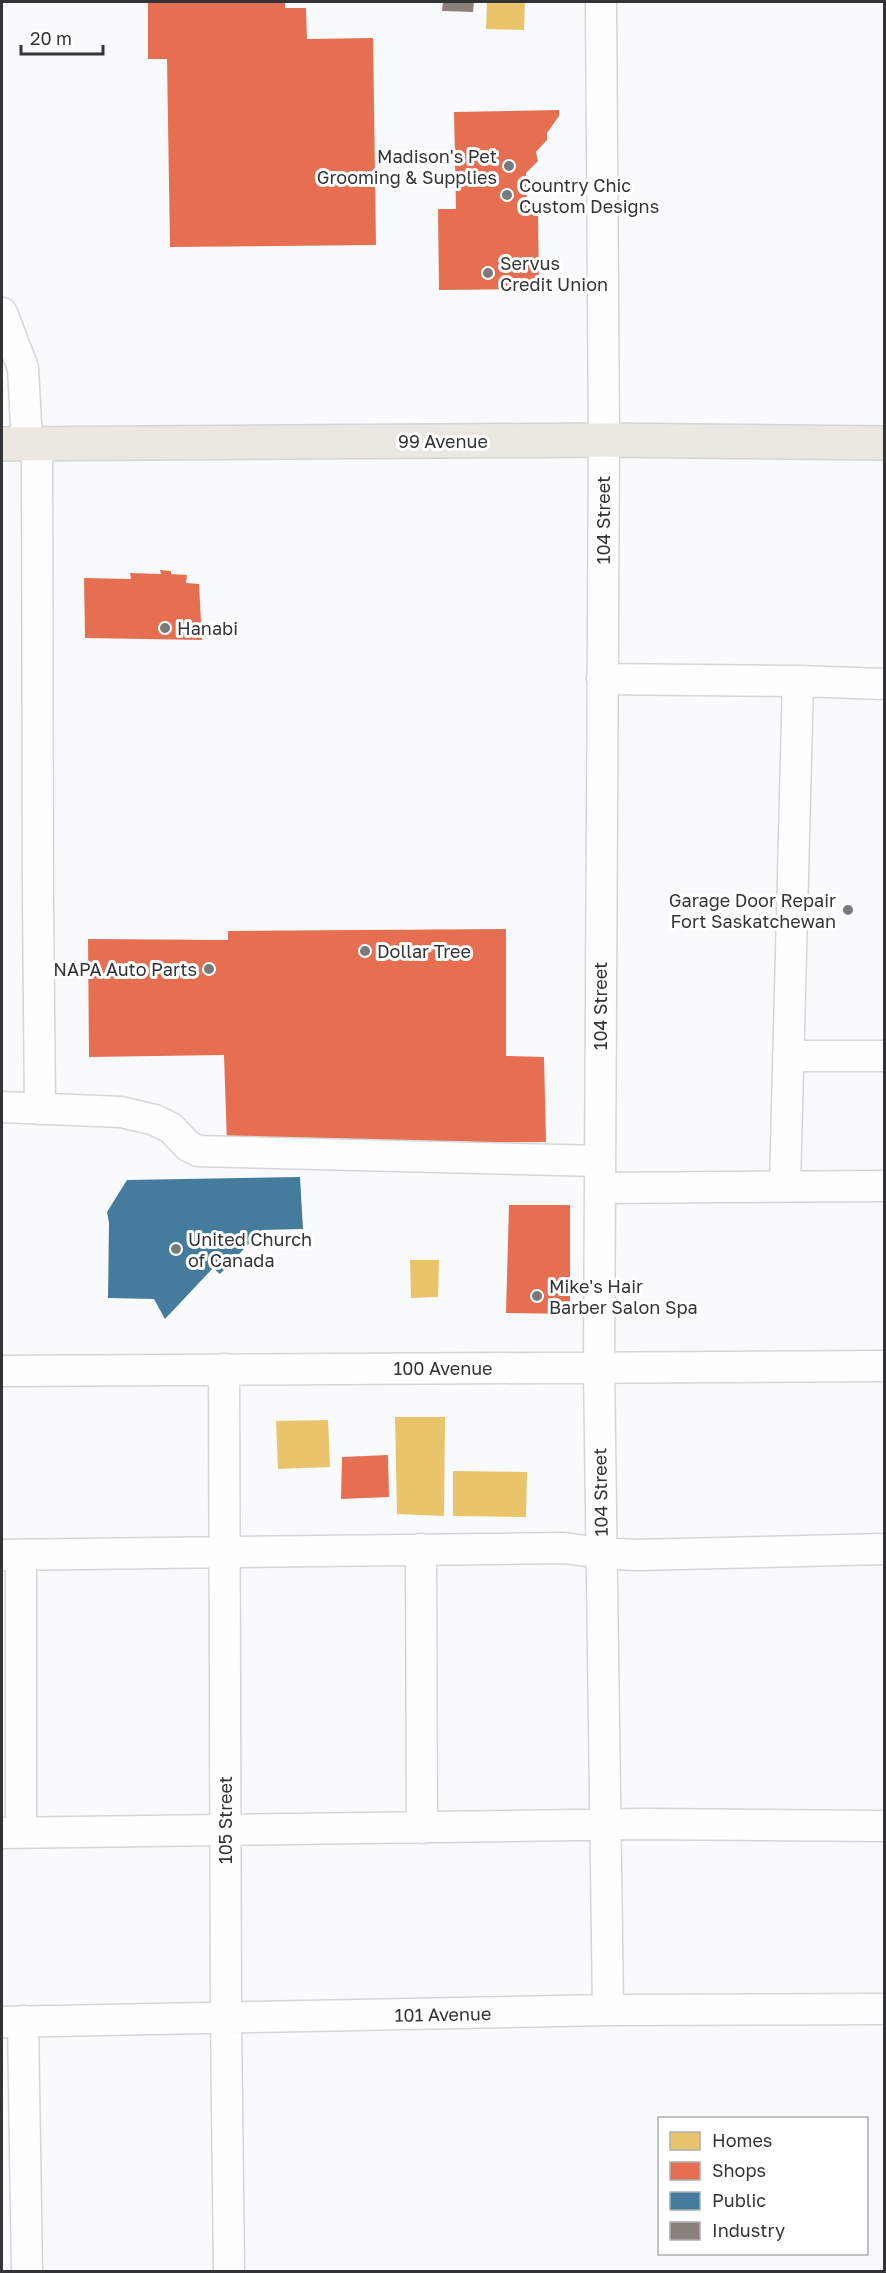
<svg xmlns="http://www.w3.org/2000/svg" width="886" height="2273" viewBox="0 0 886 2273" font-family="'Golos Text',sans-serif">
	<style>
		.homes { fill: #e9c46a }
		.shops { fill: #e76f51 }
		.public { fill: #457b9d }
		.industry { fill: #8a817c }
		.lines { fill: none; stroke-linecap: round; stroke-linejoin: round }
		.minor-casing { stroke: #d4d6d8; stroke-width: 33 }
		.major-casing { stroke: #d4d5d6; stroke-width: 36 }
		.minor { stroke: #fefeff; stroke-width: 30 }
		.major { stroke: #ebe8e1; stroke-width: 33 }
		.poi-dot { fill: #78797b; stroke: #fff; stroke-width: 2 }
		.labels { text-anchor: middle; dominant-baseline: central; stroke-width: 6; stroke-linejoin: round; paint-order: stroke }
		.poi-label { font-size: 18px; fill: #333436; stroke: #fff; text-anchor: start }
		.street-label { font-size: 18px; fill: #333436; stroke: #fff }
	</style>
	<rect width="100%" height="100%" fill="#f8fafc"/>
	<path class="homes" d="M487,2H525L524,30L486,29Z
		M410,1260H439L438,1297L411,1298Z
		M395,1417H445L444,1516L397,1514Z
		M328,1420L330,1467L278,1469L276,1421Z
		M453,1471L527,1472L526,1517L453,1516Z"/>
	<path class="shops" d="M148,2H285V8H306L307,39L373,38L376,245L170,247L167,59H148Z
		M559,110V116L547,133V140L536,152L538,161L526,173L527,206H538L539,289L439,290L438,209H456L454,112Z
		M160,570L171,571V574L187,575L186,583L199,584L202,640L85,638L84,578L131,579L130,573L161,574Z
		M506,929V1056L544,1057L546,1142L227,1144L224,1055L89,1057L88,939L228,940V931Z
		M509,1205H570V1314L506,1313Z
		M388,1455L389,1497L341,1499L342,1457Z"/>
	<path class="public" d="M300,1177L303,1229L262,1230L220,1274L213,1268L165,1319L154,1299L108,1298L109,1223L107,1212L127,1180Z"/>
	<path class="industry" d="M443,2H474L473,12L442,11Z"/>
	<g class="lines">
		<g class="minor-casing">
			<path id="minor" d="M601,2L604,440L599,1366L608,2010
				M2,313L23,368L27,443
				M37,443L38,902L40,1109
				M602,679L798,681L785,1186
				M798,681L884,684
				M788,1056H884
				M2,1107L121,1112L155,1120L171,1128L188,1146L198,1151L600,1161
				M600,1188L884,1186
				M224,1369L226,2019L229,2272
				M2,1371L884,1366
				M421,1549L422,1828
				M2,1555L564,1548L601,1553L636,1555L884,1549
				M21,1832V1555
				M2,1833L644,1824L884,1826
				M23,2021L27,2272
				M2,2022L608,2010L884,2009"/>
		</g>
		<g class="major-casing">
			<path id="major" d="M2,444L604,440L884,443"/>
		</g>
		<use href="#minor" class="minor"/>
		<use href="#major" class="major"/>
	</g>
	<g class="poi-dot">
		<circle cx="509" cy="166" r="6"/>
		<circle cx="507" cy="195" r="6"/>
		<circle cx="488" cy="273" r="6"/>
		<circle cx="165" cy="628" r="6"/>
		<circle cx="848" cy="910" r="6"/>
		<circle cx="365" cy="951" r="6"/>
		<circle cx="209" cy="969" r="6"/>
		<circle cx="176" cy="1249" r="6"/>
		<circle cx="537" cy="1296" r="6"/>
	</g>
	<g class="labels">
		<g class="poi-label">
			<text x="497" y="156" text-anchor="end">Madison's Pet<tspan x="497" dy="21">Grooming &amp; Supplies</tspan></text>
			<text x="519" y="185">Country Chic<tspan x="519" dy="21">Custom Designs</tspan></text>
			<text x="500" y="263">Servus<tspan x="500" dy="21">Credit Union</tspan></text>
			<text x="177" y="628">Hanabi</text>
			<text x="836" y="900" text-anchor="end">Garage Door Repair<tspan x="836" dy="21">Fort Saskatchewan</tspan></text>
			<text x="377" y="951">Dollar Tree</text>
			<text x="197" y="969" text-anchor="end">NAPA Auto Parts</text>
			<text x="188" y="1239">United Church<tspan x="188" dy="21">of Canada</tspan></text>
			<text x="549" y="1286">Mike's Hair<tspan x="549" dy="21">Barber Salon Spa</tspan></text>
		</g>
		<g class="street-label">
			<text x="443" y="441">99 Avenue</text>
			<text transform="translate(603 520) rotate(-90)">104 Street</text>
			<text transform="translate(600 1006) rotate(-90)">104 Street</text>
			<text x="443" y="1368">100 Avenue</text>
			<text transform="translate(600 1492) rotate(-91)">104 Street</text>
			<text transform="translate(225 1820) rotate(-90)">105 Street</text>
			<text transform="translate(443 2014) rotate(-1)">101 Avenue</text>
		</g>
	</g>
	<rect width="886" height="2273" fill="none" stroke="#333436" stroke-width="6"/>
	<rect x="658" y="2117" width="210" height="138" fill="#ffffff" stroke="#adaeaf" stroke-width="1.5"/>
	<rect x="670" y="2132" width="30" height="18" fill="#e9c46a" stroke="#adaeaf" stroke-width="1.5"/>
	<text x="712" y="2147" font-size="18" fill="#333436">Homes</text>
	<rect x="670" y="2162" width="30" height="18" fill="#e76f51" stroke="#adaeaf" stroke-width="1.5"/>
	<text x="712" y="2177" font-size="18" fill="#333436">Shops</text>
	<rect x="670" y="2192" width="30" height="18" fill="#457b9d" stroke="#adaeaf" stroke-width="1.5"/>
	<text x="712" y="2207" font-size="18" fill="#333436">Public</text>
	<rect x="670" y="2222" width="30" height="18" fill="#8a817c" stroke="#adaeaf" stroke-width="1.5"/>
	<text x="712" y="2237" font-size="18" fill="#333436">Industry</text>
	<path d="M21 45v9h82v-9" fill="none" stroke="#333436" stroke-width="3"/>
	<text x="30" y="45" font-size="18" fill="#333436" stroke="#ffffff" stroke-width="4.5" paint-order="stroke">20 m</text>
</svg>
